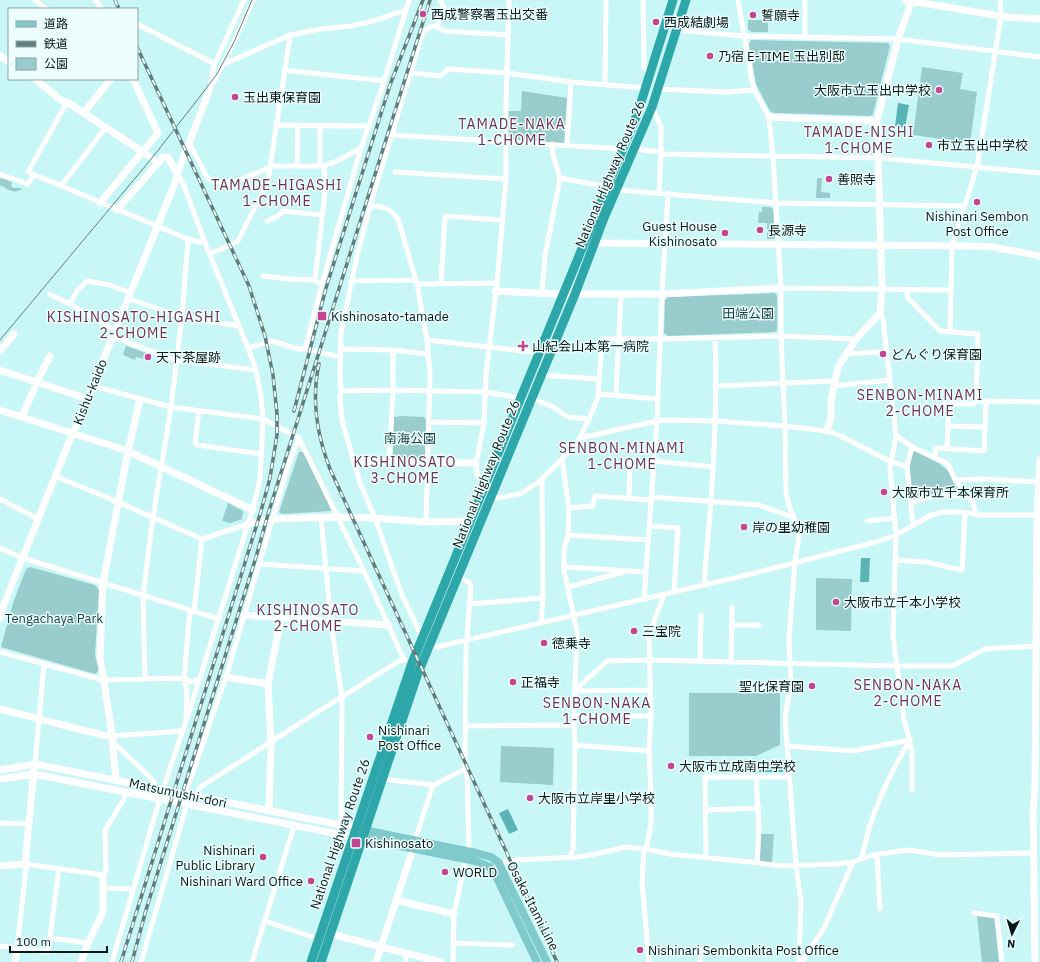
<svg xmlns="http://www.w3.org/2000/svg" width="1040" height="962" viewBox="0 0 1040 962" font-family="'IBM Plex Sans','Noto Sans JP',sans-serif">
	<style>
		.green { fill: #99cccd }
		.water { fill: #5ab4b6 }
		.lines { fill: none; stroke-linecap: round; stroke-linejoin: round }
		.street { stroke: #fff; stroke-width: 5 }
		.secondary { stroke: #fff; stroke-width: 7 }
		.primary { stroke: #81cacb; stroke-width: 8 }
		.highway { stroke: #2da7a9; stroke-width: 9 }
		.tram { stroke: #607e7e; stroke-width: 1 }
		.rail-casing { stroke: #607e7e; stroke-width: 3.5 }
		.rail { stroke: #ecfefe; stroke-width: 2; stroke-dasharray: 6; stroke-linecap: butt }
		.poi-dot { fill: #c44592; stroke: #ecfefe; stroke-width: 1.5 }
		.labels { text-anchor: middle; dominant-baseline: central; stroke-width: 3; stroke-linejoin: round; paint-order: stroke }
		.poi-label { font-size: 13px; fill: #071818; stroke: #ecfefe; text-anchor: start }
		.street-label { font-size: 13px; fill: #071818; stroke: #ecfefe }
		.park-label { font-size: 13px; fill: #143f40; stroke: #ecfefe }
		.neighbourhood-label { font-size: 14px; letter-spacing: 1px; fill: #6f3054; stroke: #ecfefe }
	</style>
	<rect width="100%" height="100%" fill="#c9f7f7"/>
	<path class="green" d="M748,20H768V32H752L748,30Z
		M751,40L888,43L890,46L873,114L870,116L774,113L770,111L756,84L749,44Z
		M922,67L963,73L960,89L977,92L970,143L913,135Z
		M522,91L567,98L564,144L509,140L507,138L508,111H521Z
		M0,178L12,182L11,186L13,188H22C16,195 8,190 1,185L0,187Z
		M817,178H822L821,192L830,193V198H816Z
		M762,207H769L773,209L775,237L774,239H767V223H758L759,212H762Z
		M774,293L777,295V330L775,332L668,336L664,333L665,300L668,297Z
		M126,346L146,353L144,359L136,357L135,360L123,355Z
		M402,416L424,417L426,420L425,457L423,458H395L393,455L394,417Z
		M915,451L940,464L949,472L962,490L960,493L941,492L913,499L909,469L912,452Z
		M299,452H303L331,508V511L282,514L279,512Z
		M228,503L243,511L242,519L231,523L222,521Z
		M30,567L95,585L99,590L95,655L99,670L95,674L1,647L13,603L26,569Z
		M816,578L852,579L851,631L816,630Z
		M689,693H780V745L756,756H689Z
		M501,746L554,748L553,785L500,782Z
		M761,834H774L772,863L760,861Z
		M977,916L994,917L999,962H982Z"/>
	<path class="water" d="M898,103L909,105L905,128L895,126Z
		M861,558H870L869,582H860Z
		M759,761H783V772H759Z
		M508,809L518,830L509,834L499,813Z"/>
	<g class="lines">
		<path class="street" d="M35,0L46,9
			M95,0L101,7L99,9
			M643,0L644,66L650,74
			M738,0L752,81L754,90L769,117L773,157L781,288V336L785,426L786,491L789,506L798,527L799,535L795,562L789,638L791,685L785,717L796,866L801,901L799,962
			M805,0V37
			M137,24L215,64
			M437,26L444,7L440,0
			M676,30L744,36L898,39L1040,57
			M224,64L290,35L321,29L351,26L373,21L406,10
			M284,70L384,81
			M410,73L441,76L448,69L507,73L571,82L646,88
			M605,85L606,0
			M210,87L214,65L244,0
			M658,89L726,92L754,90
			M208,94L234,42L253,0
			M66,104L28,172L188,239L205,243
			M276,125L369,126
			M392,135L624,149
			M189,143L207,177C226,193 250,173 270,168
			M567,145L571,82
			M635,149L661,152V127L652,107
			M661,154L879,158L1040,173
			M270,166H324L337,161L361,148
			M297,166L298,125
			M320,166V125
			M395,172L506,179
			M0,174L28,184L34,175
			M560,178L608,187
			M61,186L106,127
			M617,190L776,203L964,206
			M659,193L661,152
			M668,193L662,294L657,421L666,420L716,421L785,426L827,431L841,436L891,462L907,466
			M370,206C384,207 389,207 398,219L417,284L427,340L430,375L426,522
			M267,221L278,216L283,211L322,215
			M210,254L238,241L268,181L290,36
			M263,276L290,279L315,280
			M351,281L416,280
			M441,283L445,216L501,220
			M322,284L361,148L383,85L409,0
			M417,284L497,283
			M781,288L950,290
			M907,290L908,298L940,331L978,334L976,401H986L984,451L936,448L935,458
			M542,293L545,256L560,178L553,155L552,144
			M49,294L70,304
			M129,299L182,317L239,326
			M880,313L883,318L896,435L890,468L896,535L893,636L904,719L912,751V790
			M110,327L70,304L77,291L87,281L110,285L131,293
			M950,332L952,246L977,167L1001,16L1000,0
			M113,337L176,360L256,370
			M427,340L540,353
			M248,348L272,341L298,349H305L340,357
			M305,349L322,284L315,281L325,192L324,166
			M340,349L393,350L428,354
			M846,354L878,352
			M541,375L599,379
			M93,386L171,407L263,419L299,438L364,571L404,660
			M716,386L835,381
			M834,386L890,380
			M341,391L393,390L486,392L522,398
			M598,394L658,399
			M616,395L621,293
			M531,398L553,407L568,417L589,419
			M986,401L1040,402
			M945,404H973L976,401
			M199,411L195,443L197,445L261,454
			M430,422L484,423
			M948,426L985,427
			M896,435L912,447L907,466L913,525
			M580,438L589,419L598,397L602,339H660L781,336L856,339
			M912,447L948,464L955,480L973,503L976,515
			M947,449L949,404
			M562,459L569,508L568,535L564,550V571L577,631L574,716L575,745L573,850L569,858
			M389,461L393,390V350
			M654,461L713,467
			M55,476L120,503L202,539L248,524
			M955,480L983,479L1039,482
			M485,485L477,474L476,463L484,423L486,374L497,283L506,179V105L509,0
			M651,497L759,505L794,518
			M490,498H497L520,494L539,482L562,459L580,438L657,421L644,599
			M629,498L630,464L654,465
			M0,499L38,519
			M911,503C929,495 948,494 968,496
			M569,508L593,506L595,496L651,500
			M321,518L331,622L342,698L341,825
			M867,521L895,518
			M649,526L678,528L674,592
			M568,535L648,540
			M0,548L23,558L219,619
			M895,560L925,562L962,570L965,513
			M260,564L364,571
			M564,567L646,572
			M457,577L469,582L471,587L466,652L465,769
			M704,585C706,557 709,528 711,500C715,446 717,392 715,338
			M568,587L624,572
			M469,604L543,598
			M194,612L202,539
			M541,623L543,598L542,479
			M732,625H759
			M422,637L402,595L375,518L360,483L342,420L340,397L341,391L340,374L341,333L357,256L370,206L423,32L430,27L437,26L444,31L508,35
			M429,646L437,647L751,574L876,542L896,535L931,515L943,512H961L979,515H1037
			M0,652L103,680L184,678L189,682L199,680
			M700,661L701,615
			M731,662L732,607
			M145,678L143,596L153,517L171,407L182,317L188,239
			M574,691L607,661L649,660L896,666H952L985,649L1037,646
			M574,691L650,690
			M574,716H651
			M186,718L187,691L184,678L190,610
			M465,726L574,725
			M111,736L183,731
			M112,741L154,781L153,788
			M575,745L649,751
			M787,746L853,751L910,740
			M35,764L44,664
			M756,777L759,825L757,863
			M382,779L433,785L465,769L467,774L469,844L454,914L453,962
			M197,797L199,788L316,713L399,661L405,660
			M705,810L759,808
			M0,823L28,824
			M415,840L433,785
			M644,849L642,881L649,962
			M646,849L651,824V795L649,751L651,716L649,635L664,595
			M877,854L880,909
			M706,858L705,777H788
			M862,858C869,816 888,777 910,740
			M499,863L516,860L577,857L596,854L626,847L646,849L670,854L759,863L780,866L836,864L853,862L873,855L909,850L940,855L1033,853
			M103,888L134,889
			M974,913L997,916L1002,962
			M265,921L319,939
			M50,938L88,943
			M453,943L513,945
			M0,946L48,952L59,868
			M17,949L26,869L25,864L103,875L106,871L105,830L124,799L125,791
			M700,949V962
			M648,951L727,949
			M112,962L160,798L191,706L254,505L260,479L263,419L261,397L256,370L248,348L205,243L183,183L177,174
			M141,962L187,804L185,795L226,677L288,466L299,438
			M252,962L294,826
			M406,962V954
			M802,962L824,928L853,862"/>
		<path class="secondary" d="M905,0L1006,17L1040,19
			M0,56L9,62
			M35,79L66,104L67,102L143,152L157,162
			M84,112L111,79
			M769,117L877,121
			M100,203L158,133L133,79
			M117,210L163,157H168L177,174
			M595,243L970,246L993,247L1040,256
			M495,291L557,294H662L781,288
			M0,351L14,334
			M0,370L88,399
			M0,410L128,451L253,510
			M22,417L37,382L50,356
			M827,431L831,417V400L838,367L856,339L880,313L882,289L877,121L898,39L912,0
			M354,461L476,463
			M248,524L273,519L337,517L375,518L426,522L470,521
			M244,615L389,625
			M0,619L4,604L71,437L76,427L175,183L177,174L208,94
			M226,677L268,684
			M0,709L102,735L111,736
			M0,770L35,764L356,828
			M0,779L34,774L353,837
			M116,780L111,727L100,657L103,583L128,451L140,399
			M269,811L271,742L268,684L281,618
			M0,866L25,864L34,770
			M396,900L454,914
			M330,934L441,962
			M15,962L17,949
			M81,962L88,943L103,912V875
			M376,962L413,849
			M1035,962L1033,809L1035,788L1037,515L1040,460"/>
		<path class="primary" d="M359,829L476,853L491,857L499,863L502,870L547,962
			M356,837L475,861L490,867L497,878L537,962"/>
		<path class="highway" d="M311,962L412,663L638,112L673,0
			M321,962L418,673L575,294L604,218L652,107L686,0"/>
		<path class="tram" d="M0,340L152,158L198,99L217,74L234,42L252,0"/>
		<g class="rail-casing">
			<path id="rail" d="M115,0L119,9
				M319,364C311,400 317,435 330,469L557,962
				M294,411L326,288L390,85L423,0
				M121,962L261,511L270,478L277,435V414L273,375L265,336L249,286L137,47
				M132,962L146,910L256,557L269,511L430,0"/>
		</g>
		<use href="#rail" class="rail"/>
	</g>
	<g class="poi-dot">
		<circle cx="423" cy="14" r="4"/>
		<circle cx="753" cy="15" r="4"/>
		<circle cx="656" cy="22" r="4"/>
		<circle cx="710" cy="56" r="4"/>
		<circle cx="939" cy="90" r="4"/>
		<circle cx="235" cy="97" r="4"/>
		<circle cx="929" cy="145" r="4"/>
		<circle cx="829" cy="179" r="4"/>
		<circle cx="977" cy="202" r="4"/>
		<circle cx="760" cy="230" r="4"/>
		<circle cx="725" cy="233" r="4"/>
		<rect x="317" y="311" width="10" height="10" rx="2"/>
		<path d="M521 340h4v4h4v4h-4v4h-4v-4h-4v-4h4z"/>
		<circle cx="883" cy="354" r="4"/>
		<circle cx="148" cy="357" r="4"/>
		<circle cx="884" cy="492" r="4"/>
		<circle cx="744" cy="527" r="4"/>
		<circle cx="836" cy="602" r="4"/>
		<circle cx="634" cy="631" r="4"/>
		<circle cx="544" cy="643" r="4"/>
		<circle cx="513" cy="682" r="4"/>
		<circle cx="812" cy="686" r="4"/>
		<circle cx="370" cy="737" r="4"/>
		<circle cx="671" cy="766" r="4"/>
		<circle cx="530" cy="798" r="4"/>
		<rect x="351" y="838" width="10" height="10" rx="2"/>
		<circle cx="263" cy="857" r="4"/>
		<circle cx="445" cy="872" r="4"/>
		<circle cx="311" cy="881" r="4"/>
		<circle cx="640" cy="950" r="4"/>
	</g>
	<g class="labels">
		<g class="poi-label">
			<text x="431" y="14">西成警察署玉出交番</text>
			<text x="761" y="15">誓願寺</text>
			<text x="664" y="22">西成結劇場</text>
			<text x="718" y="56">乃宿 E-TIME 玉出別邸</text>
			<text x="931" y="90" text-anchor="end">大阪市立玉出中学校</text>
			<text x="243" y="97">玉出東保育園</text>
			<text x="937" y="145">市立玉出中学校</text>
			<text x="837" y="179">善照寺</text>
			<text x="977" y="216" text-anchor="middle">Nishinari Sembon<tspan x="977" dy="15">Post Office</tspan></text>
			<text x="717" y="226" text-anchor="end">Guest House<tspan x="717" dy="15">Kishinosato</tspan></text>
			<text x="768" y="230">長源寺</text>
			<text x="331" y="316">Kishinosato-tamade</text>
			<text x="532" y="346">山紀会山本第一病院</text>
			<text x="891" y="354">どんぐり保育園</text>
			<text x="156" y="357">天下茶屋跡</text>
			<text x="892" y="492">大阪市立千本保育所</text>
			<text x="752" y="527">岸の里幼稚園</text>
			<text x="844" y="602">大阪市立千本小学校</text>
			<text x="642" y="631">三宝院</text>
			<text x="552" y="643">徳乗寺</text>
			<text x="521" y="682">正福寺</text>
			<text x="804" y="686" text-anchor="end">聖化保育園</text>
			<text x="378" y="730">Nishinari<tspan x="378" dy="15">Post Office</tspan></text>
			<text x="679" y="766">大阪市立成南中学校</text>
			<text x="538" y="798">大阪市立岸里小学校</text>
			<text x="365" y="843">Kishinosato</text>
			<text x="255" y="850" text-anchor="end">Nishinari<tspan x="255" dy="15">Public Library</tspan></text>
			<text x="453" y="872">WORLD</text>
			<text x="303" y="881" text-anchor="end">Nishinari Ward Office</text>
			<text x="648" y="950">Nishinari Sembonkita Post Office</text>
		</g>
		<g class="street-label">
			<text transform="translate(610 174) rotate(-67)">National Highway Route 26</text>
			<text transform="translate(90 392) rotate(-68)">Kishu-kaido</text>
			<text transform="translate(486 474) rotate(-68)">National Highway Route 26</text>
			<text transform="translate(178 793) rotate(12)">Matsumushi-dori</text>
			<text transform="translate(340 834) rotate(-71)">National Highway Route 26</text>
			<text transform="translate(533 906) rotate(63)">Osaka Itami Line</text>
		</g>
		<g class="park-label">
			<text x="748" y="313">田端公園</text>
			<text x="410" y="438">南海公園</text>
			<text x="54" y="618">Tengachaya Park</text>
		</g>
		<g class="neighbourhood-label">
			<text x="512" y="124">TAMADE-NAKA<tspan x="512" dy="16">1-CHOME</tspan></text>
			<text x="859" y="132">TAMADE-NISHI<tspan x="859" dy="16">1-CHOME</tspan></text>
			<text x="277" y="185">TAMADE-HIGASHI<tspan x="277" dy="16">1-CHOME</tspan></text>
			<text x="134" y="317">KISHINOSATO-HIGASHI<tspan x="134" dy="16">2-CHOME</tspan></text>
			<text x="920" y="395">SENBON-MINAMI<tspan x="920" dy="16">2-CHOME</tspan></text>
			<text x="622" y="448">SENBON-MINAMI<tspan x="622" dy="16">1-CHOME</tspan></text>
			<text x="405" y="462">KISHINOSATO<tspan x="405" dy="16">3-CHOME</tspan></text>
			<text x="308" y="610">KISHINOSATO<tspan x="308" dy="16">2-CHOME</tspan></text>
			<text x="908" y="685">SENBON-NAKA<tspan x="908" dy="16">2-CHOME</tspan></text>
			<text x="597" y="703">SENBON-NAKA<tspan x="597" dy="16">1-CHOME</tspan></text>
		</g>
	</g>
	<rect x="8" y="8" width="130" height="72" fill="#ecfefe" stroke="#90a2a2"/>
	<rect x="16" y="21" width="20" height="6" fill="#81cacb" stroke="#90a2a2"/>
	<text x="44" y="28" font-size="12" fill="#071818">道路</text>
	<rect x="16" y="41" width="20" height="6" fill="#607e7e" stroke="#90a2a2"/>
	<text x="44" y="48" font-size="12" fill="#071818">鉄道</text>
	<rect x="16" y="58" width="20" height="12" fill="#99cccd" stroke="#90a2a2"/>
	<text x="44" y="68" font-size="12" fill="#071818">公園</text>
	<g transform="translate(1012 934) rotate(185)" stroke="#ecfefe" stroke-width="3" paint-order="stroke">
	<path d="M0-3L7 15L0 10L-7 15Z" fill="#071818"/>
	<text y="-6" font-size="11" font-weight="bold" text-anchor="middle" fill="#071818">N</text>
	</g>
	<path d="M10 946v6h97v-6" fill="none" stroke="#071818" stroke-width="2"/>
	<text x="16" y="946" font-size="12" fill="#071818" stroke="#ecfefe" stroke-width="3" paint-order="stroke">100 m</text>
</svg>
